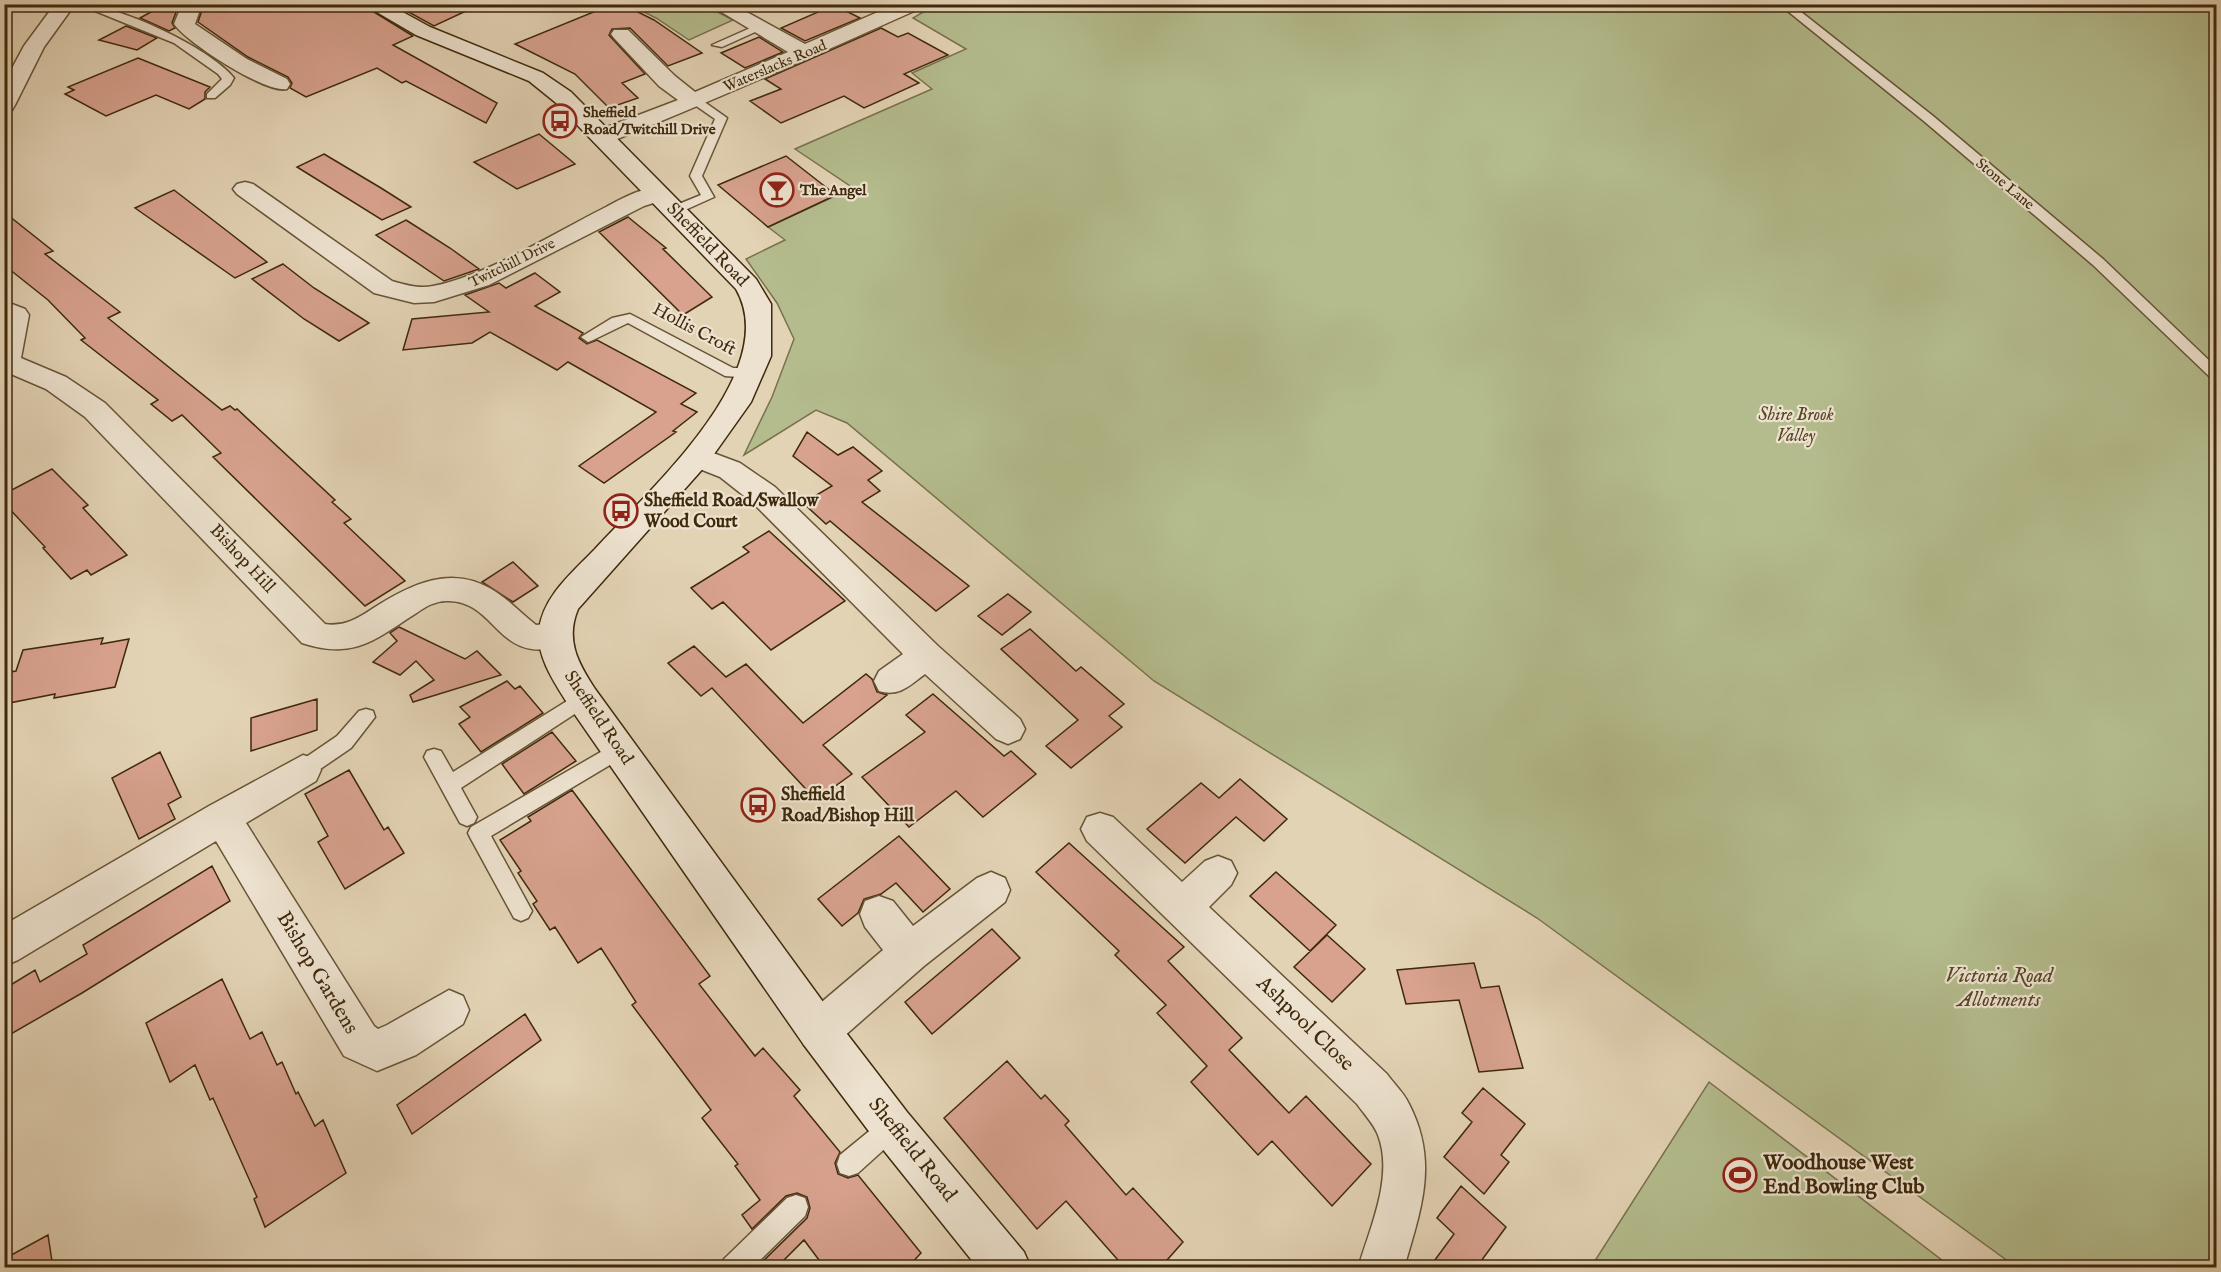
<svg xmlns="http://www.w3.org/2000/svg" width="2221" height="1272" viewBox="0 0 2221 1272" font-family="'IM FELL English',serif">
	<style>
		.green { fill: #b4bc8d; stroke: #79724c; stroke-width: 1.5 }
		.building { fill: #d8a28e; stroke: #3e290c; stroke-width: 1.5 }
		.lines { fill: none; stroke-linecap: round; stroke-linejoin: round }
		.service-casing { stroke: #675436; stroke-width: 3 }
		.minor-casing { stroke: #675436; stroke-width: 3 }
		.tertiary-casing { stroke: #675436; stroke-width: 3 }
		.secondary-casing { stroke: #3e290c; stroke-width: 3 }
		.service { fill: #ede2cf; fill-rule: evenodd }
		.minor { fill: #ede2cf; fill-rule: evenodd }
		.tertiary { fill: #ede2cf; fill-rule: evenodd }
		.secondary { fill: #ede2cf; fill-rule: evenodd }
		.labels { text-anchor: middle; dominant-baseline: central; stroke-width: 4.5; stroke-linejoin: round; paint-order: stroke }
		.far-street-label { font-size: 15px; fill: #3e290c; stroke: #ede2cf }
		.far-poi-label { font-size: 15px; font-weight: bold; fill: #3e290c; stroke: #ede2cf; text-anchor: start }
		.street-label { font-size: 18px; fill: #3e290c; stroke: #ede2cf }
		.park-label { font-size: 18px; font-style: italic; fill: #564626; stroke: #ede2cf }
		.poi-label { font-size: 18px; font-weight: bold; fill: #3e290c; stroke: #ede2cf; text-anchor: start }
		.near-street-label { font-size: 21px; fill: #3e290c; stroke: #ede2cf }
		.near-park-label { font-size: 21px; font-style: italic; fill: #564626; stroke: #ede2cf }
		.near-poi-label { font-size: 21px; font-weight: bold; fill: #3e290c; stroke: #ede2cf; text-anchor: start }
	</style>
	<rect width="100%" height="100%" fill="#e3d3b5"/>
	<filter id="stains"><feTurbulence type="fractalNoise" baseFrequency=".00333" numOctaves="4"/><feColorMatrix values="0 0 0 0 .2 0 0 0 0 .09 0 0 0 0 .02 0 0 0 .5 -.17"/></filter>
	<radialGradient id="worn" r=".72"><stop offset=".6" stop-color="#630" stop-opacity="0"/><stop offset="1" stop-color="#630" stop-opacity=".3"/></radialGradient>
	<path class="green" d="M630,5H704L733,20L689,40L656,18Z
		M935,5H2216V1267H2016L1537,918L1154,681L847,423L816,410L744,455L772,397L794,339L777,303L746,259L785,240L768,227L853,188L795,149L932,89L912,73L966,49L913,18Z
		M1709,1082L1951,1267H1591Z"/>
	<path class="building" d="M165,4H179L172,23L175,28L169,31L140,18Z
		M204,4H361L413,36L393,45L497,103L486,123L406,81L402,83L377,68L306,97L290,88L292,83L288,77L248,57L198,22Z
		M394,4H481L434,26Z
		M613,4H622L654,20L702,53L668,66L630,28L612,29L609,35L645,74L622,83L638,98L609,108L575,74L515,44Z
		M834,5L860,18L805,41L781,28Z
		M126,26L157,38L137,50L99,40Z
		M881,28L898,37L908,33L948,55L904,74L919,83L864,108L844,96L781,123L750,101L781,89L765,79Z
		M759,37L783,52L745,68L721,53Z
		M138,58L210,87L205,92V99L189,109L156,95L106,116L65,94L74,90L68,87Z
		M539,134L575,164L517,189L474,162Z
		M324,154L381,188L411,207L382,220L297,167Z
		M786,156L836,195L768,227L718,185Z
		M174,190L231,234L267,262L235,278L135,208Z
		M4,212L53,251L45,254L120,312L108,318L222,410L230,406L235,410L237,409L335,500L332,502L351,519L344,523L405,581L365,606L213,457L221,453L182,415L172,421L151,404L158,400L81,340L85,338L48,300L4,265Z
		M628,217L666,248L663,249L712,297L683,315L599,232Z
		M406,220L450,248L479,269L444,281L376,235Z
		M283,264L314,288L369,323L339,341L304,319L252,279Z
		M535,273L560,292L535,306L583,333L579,338L587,344L597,340L696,393L681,404L697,412L673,431L676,432L604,483L579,466L656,412L568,362L557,370L490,332L472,343L403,350L412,319L489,312L465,295L499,283L506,288Z
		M807,432L838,455L853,447L882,471L868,480L880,491L862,502L969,586L936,611L830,521L826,524L803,503L832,486L793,456Z
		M52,469L88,505L83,508L127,555L91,575L87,570L71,579L43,548L45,547L4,503V494Z
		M769,531L845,601L771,650L723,602L712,609L691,588L749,552L743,547Z
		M513,562L538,586L513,602L482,582Z
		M1008,594L1031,612L1002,635L978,616Z
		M399,627L465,659L477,651L501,675L413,702L410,695L434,680L416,661L400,675L373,662L397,641L390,633Z
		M1030,629L1076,671L1081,667L1124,704L1109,716L1122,727L1071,768L1046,746L1078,720L1001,649Z
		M103,638L101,644L129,639L115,687L54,698L55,694L4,704V673L16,671L23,650Z
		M694,646L726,677L746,664L803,723L866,674L872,679L877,692L887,695L823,745L852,774L816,800L712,688L701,696L668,663Z
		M507,681L515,689L520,686L543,713L481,752L459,724L470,717L460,707Z
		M933,694L1004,756L1011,751L1036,774L983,817L956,791L909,827L862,777L925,732L906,715Z
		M317,699V730L251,751V718Z
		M552,732L576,761L524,794L502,764Z
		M160,752L181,797L168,804L175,819L139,839L112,778Z
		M349,770L384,830L388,827L404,853L345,889L318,842L328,836L305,794Z
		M1240,779L1287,819L1264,841L1236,817L1185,863L1147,829L1201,783L1219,798Z
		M572,790L710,976L699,984L755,1056L763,1048L800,1090L794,1096L840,1152L835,1163L838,1174L848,1178L858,1175L921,1253L907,1268H825L804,1240L776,1268H756L807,1218L810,1208L807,1197L797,1193L786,1196L752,1229L742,1215L760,1200L735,1166L738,1164L702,1118L711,1110L632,1005L636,1002L601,948L578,963L555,927L550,930L533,904L537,901L518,873L521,871L500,840L531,821L528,817Z
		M899,836L950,889L923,912L896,883L881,894L864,899L858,913L842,926L818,899Z
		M1069,843L1184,947L1168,961L1242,1038L1229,1050L1289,1113L1306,1096L1371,1164L1332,1206L1272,1141L1258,1155L1191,1082L1207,1066L1157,1013L1166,1005L1115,955L1119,951L1036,872Z
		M212,866L230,901L82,993L4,1038V989L35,970L40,982L87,954L83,945Z
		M1276,872L1336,925L1310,951L1250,896Z
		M992,929L1020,958L932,1034L905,1002Z
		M1327,935L1365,969L1332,1002L1294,967Z
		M1474,963L1481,988L1499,986L1523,1068L1479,1072L1459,1000L1406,1004L1397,970Z
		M222,979L250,1039L262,1032L277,1065L282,1062L296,1094L298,1092L315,1126L323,1120L346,1173L265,1227L254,1199L257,1197L213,1098L210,1100L195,1065L170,1082L146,1023Z
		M525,1014L541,1040L412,1134L397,1105Z
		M1007,1061L1041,1099L1045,1095L1069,1121L1065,1125L1126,1195L1133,1188L1183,1242L1160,1268H1125L1066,1201L1037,1229L944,1118Z
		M1483,1088L1525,1124L1501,1155L1509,1162L1484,1194L1444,1157L1472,1122L1462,1113Z
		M1461,1186L1506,1227L1476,1268H1429L1454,1234L1437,1218Z
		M48,1235L53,1268H4V1259Z"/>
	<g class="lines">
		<g class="service-casing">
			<path id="service" d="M78,4C116,4 209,47 234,78L230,85L215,98H207V94L222,79L218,74L174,43Z
				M1779,4H1791L1933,116L2103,259L2216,367V380L2211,378L2093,265L1925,122Z
				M757,25L766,27L722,47L712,45Z
				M696,96L727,118L702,176L714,197L674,215L669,214V208L701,195L690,176L715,119L692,103L690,100Z
				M630,314L733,368H751L758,373L751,378L725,376L628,323L593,340L588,342L581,337L612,318Z
				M583,691L590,694L592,699L590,704L461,788L477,817L474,823L467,826L460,823L424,757L427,751L434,749L441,751L453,772Z
				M366,709L373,711L375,717L351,748L310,776L303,778L296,776L293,770L296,764L337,736L359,711Z
				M618,742L625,744L628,750L625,756L491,836L532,911L528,918L521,921L514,918L471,839L468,833L471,827Z
				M892,1115L900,1119L904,1127L900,1135L858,1173L849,1176L840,1173L837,1164L840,1155L884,1119Z
				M796,1195L805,1198L808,1207L805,1216L752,1268H721L724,1259L787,1198Z"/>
		</g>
		<g class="minor-casing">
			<path id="minor" d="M182,4H202L195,24L247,59L287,79L290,84L287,89C266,94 186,42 174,24Z
				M708,4H732L805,44L896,4H923L921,8C818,54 715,100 610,142H594L591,137L594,132L678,100L659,86L614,38L611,34L614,30H628L675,76L695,92L788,52Z
				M245,182L253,184L392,281C406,285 419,289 433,286C486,276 556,232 606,207C623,198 646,184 666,189L670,194L666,199L644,206L489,285L434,302L414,303L374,293L237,194L233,189L237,184Z
				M4,301L25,309L29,315L21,358L66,377L105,403L325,624C343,627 357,619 372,609C411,584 453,563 496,592C511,602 522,614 536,625L553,623L565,627L570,636L565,645C497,667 498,602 449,601C436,600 425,607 415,614C374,640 354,660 302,643L85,417L46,389L4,371Z
				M697,447L740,463L775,487L938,646L1020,719L1025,729L1020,739L1008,744L996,739L925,674C909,686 899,697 879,691L874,681L879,671L903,654L753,503L720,477L687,464L682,457L687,450Z
				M303,755L316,759L321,770L316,781L246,823L374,1026L378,1029L387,1025L449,990L463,996L469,1010L463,1024L416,1055L377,1071L344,1056L216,841L18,960L4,966V925L209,806Z
				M1100,813L1113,817L1182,882L1205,861L1218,856L1231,861L1237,873L1231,885L1209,907L1387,1074C1394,1084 1404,1093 1409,1104C1439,1162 1421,1209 1404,1268H1358C1370,1228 1394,1176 1378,1135C1374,1124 1364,1114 1357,1104L1087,841L1081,829L1087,817Z
				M991,872L1005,878L1010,890L1005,902L924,966L834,1045L819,1051L804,1045L798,1031L804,1017L883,950L865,927L860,914L865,901L879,896L893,901L913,926L977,878Z"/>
		</g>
		<g class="tertiary-casing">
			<path id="tertiary" d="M55,4H75L44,47L15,105L12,110L4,111V83L24,46Z"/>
		</g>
		<g class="secondary-casing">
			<path id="secondary" d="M363,4H388L430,27L543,73L571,92L756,279L771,304V356L751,402L707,464L578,609C565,640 578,663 595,689L834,1017L907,1112L1024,1252L1031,1268H978L877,1142L804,1045L571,709C557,686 536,658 539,630C543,596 573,572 595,549C646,493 784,372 736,289L555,102L529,81L416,35Z"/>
		</g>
		<use href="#service" class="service"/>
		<use href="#minor" class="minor"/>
		<use href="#tertiary" class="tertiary"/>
		<use href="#secondary" class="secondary"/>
	</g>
	<defs>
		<g id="bus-ring" transform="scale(1.725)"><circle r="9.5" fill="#ede2cf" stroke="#8f2418" stroke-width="1.5"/><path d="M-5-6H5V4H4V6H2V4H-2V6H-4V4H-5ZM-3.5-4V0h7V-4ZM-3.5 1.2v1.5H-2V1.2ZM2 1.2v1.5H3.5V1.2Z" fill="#8f2418"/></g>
		<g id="bar-ring" transform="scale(1.725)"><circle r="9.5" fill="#ede2cf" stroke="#8f2418" stroke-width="1.5"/><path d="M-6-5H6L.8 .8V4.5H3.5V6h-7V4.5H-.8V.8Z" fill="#8f2418"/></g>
		<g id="stadium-ring" transform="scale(1.725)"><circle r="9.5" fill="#ede2cf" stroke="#8f2418" stroke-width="1.5"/><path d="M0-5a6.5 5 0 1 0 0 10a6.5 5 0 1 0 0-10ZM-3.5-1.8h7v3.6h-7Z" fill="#8f2418"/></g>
	</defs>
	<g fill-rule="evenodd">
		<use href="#bus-ring" x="560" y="121"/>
		<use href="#bar-ring" x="777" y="190"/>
		<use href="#bus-ring" x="621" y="511"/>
		<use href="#bus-ring" x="758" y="805"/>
		<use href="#stadium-ring" x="1740" y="1175"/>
	</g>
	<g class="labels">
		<g class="far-street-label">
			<text transform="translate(775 66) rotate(-23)">Waterslacks Road</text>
			<text transform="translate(2005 184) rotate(40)">Stone Lane</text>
			<text transform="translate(512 263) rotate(-26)">Twitchill Drive</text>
		</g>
		<g class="far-poi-label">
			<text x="583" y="112">Sheffield<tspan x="583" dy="17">Road/Twitchill Drive</tspan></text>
			<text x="800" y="190">The Angel</text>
		</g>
		<g class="street-label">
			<text transform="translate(707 245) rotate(46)">Sheffield Road</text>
			<text transform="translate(694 330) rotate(28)">Hollis Croft</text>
			<text transform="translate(242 559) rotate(47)">Bishop Hill</text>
			<text transform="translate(598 718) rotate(56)">Sheffield Road</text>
		</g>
		<g class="park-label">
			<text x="1796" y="415">Shire Brook<tspan x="1796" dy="21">Valley</tspan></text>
		</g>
		<g class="poi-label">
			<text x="644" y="501">Sheffield Road/Swallow<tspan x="644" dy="21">Wood Court</tspan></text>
			<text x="781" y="795">Sheffield<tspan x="781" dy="21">Road/Bishop Hill</tspan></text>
		</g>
		<g class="near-street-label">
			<text transform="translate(317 973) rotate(59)">Bishop Gardens</text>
			<text transform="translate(1305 1024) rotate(44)">Ashpool Close</text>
			<text transform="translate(912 1150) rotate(51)">Sheffield Road</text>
		</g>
		<g class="near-park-label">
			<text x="1999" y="976">Victoria Road<tspan x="1999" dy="24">Allotments</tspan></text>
		</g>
		<g class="near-poi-label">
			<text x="1763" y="1163">Woodhouse West<tspan x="1763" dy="24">End Bowling Club</tspan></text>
		</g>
	</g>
	<rect width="2221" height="1272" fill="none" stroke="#e3d3b5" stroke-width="24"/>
	<rect x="6" y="6" width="2209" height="1260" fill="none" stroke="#3e290c" stroke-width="3"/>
	<rect x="12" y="12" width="2197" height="1248" fill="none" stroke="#3e290c" stroke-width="1.5"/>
	<rect width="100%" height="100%" filter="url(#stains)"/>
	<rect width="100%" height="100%" fill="url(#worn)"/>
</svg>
